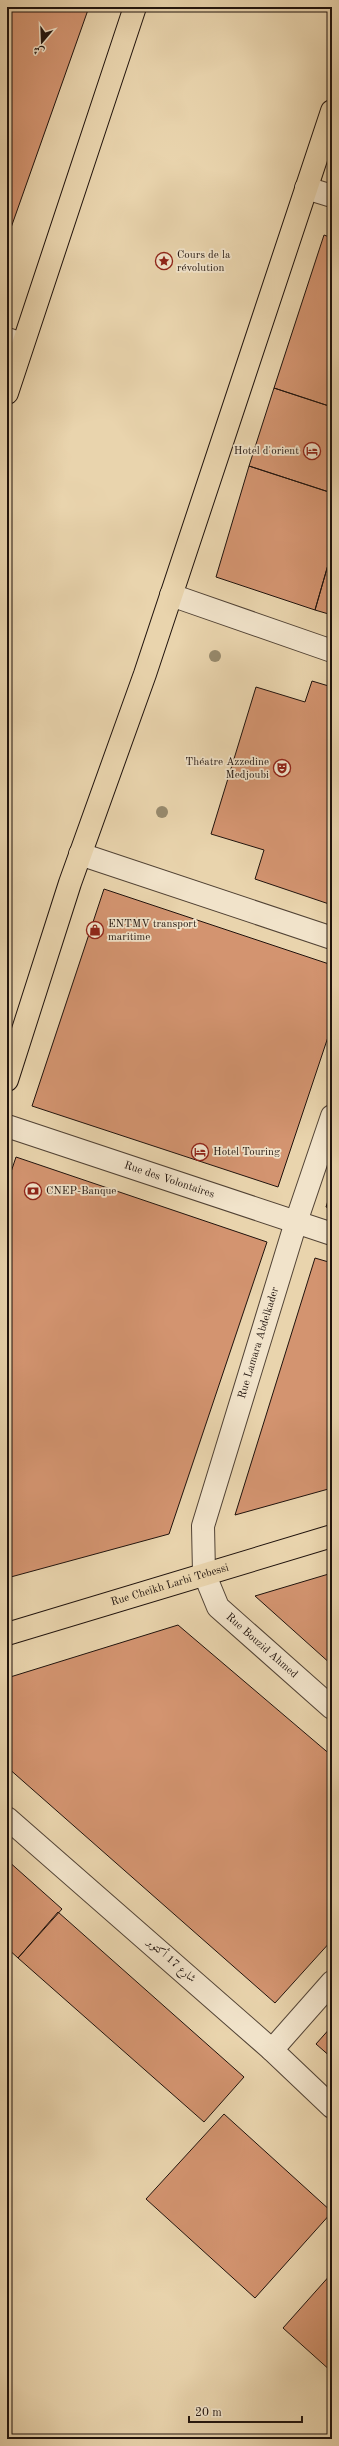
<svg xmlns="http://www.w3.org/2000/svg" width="339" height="2446" viewBox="0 0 339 2446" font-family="'Old Standard TT',Amiri,serif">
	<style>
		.building { fill: #d39470; stroke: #20130d }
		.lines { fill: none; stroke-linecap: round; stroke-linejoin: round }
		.minor-casing { stroke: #524335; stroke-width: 24 }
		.primary-casing { stroke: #20130d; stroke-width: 24 }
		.minor { stroke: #f1e3ca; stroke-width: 22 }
		.primary { stroke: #e9d4ad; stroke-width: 22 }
		.tree { fill: #978a6d }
		.labels { text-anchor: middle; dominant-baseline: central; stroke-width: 3.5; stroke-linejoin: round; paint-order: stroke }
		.poi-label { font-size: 11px; fill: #20130d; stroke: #f1e3ca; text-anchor: start }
		.street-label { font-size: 11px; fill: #20130d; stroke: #f1e3ca }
	</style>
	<rect width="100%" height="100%" fill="#e9d4ad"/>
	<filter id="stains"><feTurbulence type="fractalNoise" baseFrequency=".005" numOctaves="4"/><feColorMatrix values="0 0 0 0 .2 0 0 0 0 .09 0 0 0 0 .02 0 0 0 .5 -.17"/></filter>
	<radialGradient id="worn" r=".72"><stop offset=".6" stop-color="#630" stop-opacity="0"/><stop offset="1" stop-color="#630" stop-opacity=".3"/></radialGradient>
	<path class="building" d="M7,7H89L7,239Z
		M324,235L332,238V407L274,388Z
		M274,388L332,407V493L249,466Z
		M249,466L332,493V551L315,610L216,577Z
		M332,551V615L315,610Z
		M312,681L332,687V905L255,879L264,850L211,834L256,687L305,702Z
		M104,889L332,965V1025L278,1187L32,1106Z
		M16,1157L267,1242L169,1534L7,1578V1184Z
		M332,1188V1209L326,1207Z
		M315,1258L332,1263V1488L235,1515Z
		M332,1573V1665L255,1596Z
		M178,1625L332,1756V1940L275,2003L7,1767V1678Z
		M7,1860L62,1909L18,1958L7,1948Z
		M58,1912L244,2077L204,2122L18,1958Z
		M332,2026V2058L316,2044Z
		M224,2114L332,2212L255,2298L146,2199Z
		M332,2273V2372L283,2328Z"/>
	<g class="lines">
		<g class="minor-casing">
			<g id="minor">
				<path d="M306,188L332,196"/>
				<path d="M7,339L22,344"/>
				<path d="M171,595L332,651"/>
				<path d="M80,854L332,938"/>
				<path id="s1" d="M332,1116L296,1222L203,1526L204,1573L218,1607L332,1708"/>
				<path id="s2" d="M7,1126L332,1234"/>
				<path d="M7,1818L272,2050L332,2107"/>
				<path d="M272,2050L332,1982"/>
			</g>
		</g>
		<g class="primary-casing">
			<g id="primary">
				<path d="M7,393L135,7"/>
				<path d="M7,1080L70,883L145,674L332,111"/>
				<path id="s3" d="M7,1634L332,1536"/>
			</g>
		</g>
		<use href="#minor" class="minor"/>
		<use href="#primary" class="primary"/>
	</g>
	<g class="tree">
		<circle cx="215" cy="656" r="6"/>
		<circle cx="162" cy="812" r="6"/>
	</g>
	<defs>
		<g id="sight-ring" transform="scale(0.9)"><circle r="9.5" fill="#f1e3ca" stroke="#8f2418" stroke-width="1.5"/><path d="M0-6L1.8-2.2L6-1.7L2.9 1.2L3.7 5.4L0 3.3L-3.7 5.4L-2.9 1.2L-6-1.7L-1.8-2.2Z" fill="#8f2418"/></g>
		<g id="hotel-ring" transform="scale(0.9)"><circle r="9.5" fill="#f1e3ca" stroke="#8f2418" stroke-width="1.5"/><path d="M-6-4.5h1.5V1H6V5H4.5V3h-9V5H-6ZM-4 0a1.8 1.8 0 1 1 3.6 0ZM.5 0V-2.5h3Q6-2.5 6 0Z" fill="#8f2418"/></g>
		<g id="theatre-ring" transform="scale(0.9)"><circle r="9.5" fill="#f1e3ca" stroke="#8f2418" stroke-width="1.5"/><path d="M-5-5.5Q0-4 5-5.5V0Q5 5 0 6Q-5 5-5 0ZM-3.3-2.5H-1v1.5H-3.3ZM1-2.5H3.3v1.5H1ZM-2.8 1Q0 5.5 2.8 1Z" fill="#8f2418"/></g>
		<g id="shop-ring" transform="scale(0.9)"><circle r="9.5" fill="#f1e3ca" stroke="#8f2418" stroke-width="1.5"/><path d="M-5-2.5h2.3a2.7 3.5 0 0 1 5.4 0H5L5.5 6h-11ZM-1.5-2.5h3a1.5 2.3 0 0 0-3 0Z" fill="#8f2418"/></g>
		<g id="bank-ring" transform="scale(0.9)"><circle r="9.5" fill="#f1e3ca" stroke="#8f2418" stroke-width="1.5"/><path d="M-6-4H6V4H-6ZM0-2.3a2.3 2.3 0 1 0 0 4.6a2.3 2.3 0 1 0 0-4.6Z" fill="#8f2418"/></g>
	</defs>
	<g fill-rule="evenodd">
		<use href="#sight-ring" x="164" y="261"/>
		<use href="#hotel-ring" x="312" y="451"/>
		<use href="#theatre-ring" x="282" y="768"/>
		<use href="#shop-ring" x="95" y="930"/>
		<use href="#hotel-ring" x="200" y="1152"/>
		<use href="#bank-ring" x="33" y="1191"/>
	</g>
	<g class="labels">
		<g class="poi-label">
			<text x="177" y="255">Cours de la<tspan x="177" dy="13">révolution</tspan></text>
			<text x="299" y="451" text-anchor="end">Hotel d'orient</text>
			<text x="269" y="762" text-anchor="end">Théatre Azzedine<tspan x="269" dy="13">Medjoubi</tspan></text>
			<text x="108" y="924">ENTMV transport<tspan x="108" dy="13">maritime</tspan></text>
			<text x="213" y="1152">Hotel Touring</text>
			<text x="46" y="1191">CNEP-Banque</text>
		</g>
		<g class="street-label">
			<text stroke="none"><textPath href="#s2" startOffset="171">Rue des Volontaires</textPath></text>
			<text transform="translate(259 1343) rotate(-73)">Rue Lamara Abdelkader</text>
			<text stroke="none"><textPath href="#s3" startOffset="170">Rue Cheikh Larbi Tebessi</textPath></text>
			<text stroke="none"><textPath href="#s1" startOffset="572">Rue Bouzid Ahmed</textPath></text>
			<text transform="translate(171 1961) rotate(41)">شارع 17 أكتوبر</text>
		</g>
	</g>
	<rect width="339" height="2446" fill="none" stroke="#e9d4ad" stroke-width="24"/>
	<rect x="8" y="8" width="323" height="2430" fill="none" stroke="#20130d" stroke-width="2"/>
	<rect x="12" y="12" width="315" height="2422" fill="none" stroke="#20130d"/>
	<g transform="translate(42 42) rotate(199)" stroke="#f1e3ca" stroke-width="3" paint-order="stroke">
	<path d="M0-3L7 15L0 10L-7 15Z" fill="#20130d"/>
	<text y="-6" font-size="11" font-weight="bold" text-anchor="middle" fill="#20130d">ش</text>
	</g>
	<path d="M189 2416v6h113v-6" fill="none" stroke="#20130d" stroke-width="2"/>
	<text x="195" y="2416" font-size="12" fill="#20130d" stroke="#f1e3ca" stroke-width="3" paint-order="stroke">20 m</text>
	<rect width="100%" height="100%" filter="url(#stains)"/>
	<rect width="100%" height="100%" fill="url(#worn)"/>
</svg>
